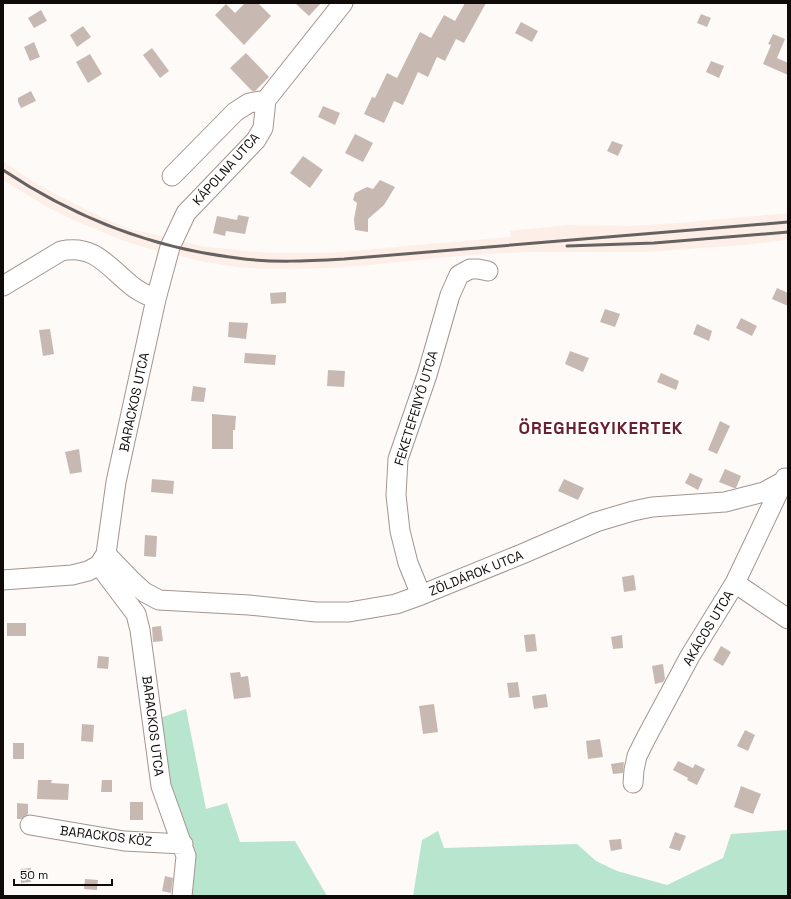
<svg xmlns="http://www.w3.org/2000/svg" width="791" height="899" viewBox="0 0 791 899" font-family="'Space Grotesk',sans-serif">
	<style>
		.built { fill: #fdefe8 }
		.green { fill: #b7e5cd }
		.building { fill: #c7b9b2 }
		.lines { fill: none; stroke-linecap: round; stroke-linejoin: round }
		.minor-casing { stroke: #a3958e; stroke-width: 21 }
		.minor { stroke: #fff; stroke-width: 19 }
		.rail { stroke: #666260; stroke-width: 3 }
		.labels { text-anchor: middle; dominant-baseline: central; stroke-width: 3; stroke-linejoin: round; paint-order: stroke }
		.street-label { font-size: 13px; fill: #100b09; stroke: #fff }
		.district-label { font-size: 17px; font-weight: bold; letter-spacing: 1px; fill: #68222f; stroke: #fff }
	</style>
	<rect width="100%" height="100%" fill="#fdfaf8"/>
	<path class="built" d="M3,161L29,179L53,193L99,216L127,228L206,247L270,253H327L511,237L510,231L567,225L631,226L678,223L788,213V240L744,245L646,252H527L470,255L370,265L328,268L268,269L237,267L205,262L151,249L124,241L71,219L47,207L3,180Z"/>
	<path class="green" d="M186,709L206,809L227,803L240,842L295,841L327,896H184L164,784L157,719Z
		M788,830V896H413L422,840L438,831L444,848L577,844L596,861L617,871L667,885L723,858L731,834Z"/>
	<path class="building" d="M245,3H258L271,16L244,45L215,15L226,4L235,13Z
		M295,3H321L309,16Z
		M465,3H486L464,43L456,39L445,61L437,57L428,77L418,72L403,105L394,101L384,123L364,114L372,97L375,98L387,73L397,78L420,32L431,38L444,15L455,21Z
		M41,10L47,21L34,28L28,18Z
		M701,14L711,18L707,27L697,23Z
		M521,22L538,31L532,42L515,33Z
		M83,26L91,37L77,47L70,35Z
		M773,34L785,39L777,58L788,63V75L763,64L771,45L768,44Z
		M34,42L40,57L30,61L24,47Z
		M152,48L169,71L160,78L143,55Z
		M246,53L269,77L255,91H252L230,68Z
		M90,54L102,74L88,83L76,62Z
		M711,61L724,66L719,78L706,72Z
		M31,91L36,101L21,108L18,102V98Z
		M323,106L340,113L335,125L318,117Z
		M355,134L373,143L363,162L345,153Z
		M612,141L623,145L618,156L607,151Z
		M303,156L323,170L310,188L290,173Z
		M380,180L395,187L384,205L368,219V232L355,230L354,219L357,203L353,200L355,193L367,187L373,189Z
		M238,215L249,217L245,234L226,231L225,236L213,233L217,216L237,220Z
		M777,288L788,293V306L772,299Z
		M286,292V303L271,304L270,293Z
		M605,309L620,314L615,327L600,322Z
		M741,318L757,326L752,336L736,328Z
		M229,322L248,323L246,339L228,337Z
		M697,324L712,331L709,341L693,334Z
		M50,329L54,354L43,356L39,330Z
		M570,351L589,358L583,372L565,364Z
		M245,353L276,355L275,365L244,363Z
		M328,370L345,371L344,387L327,386Z
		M661,373L679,381L676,390L657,382Z
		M193,386L206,388L204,402L191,401Z
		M212,414L236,416L235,430H233V449H212Z
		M720,421L730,426L717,454L708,450Z
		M79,449L82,472L70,474L65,452Z
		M725,469L741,476L736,488H734L719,482Z
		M690,473L703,479L698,490L685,483Z
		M152,479L174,481L173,494L151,492Z
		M564,479L584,488L578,500L558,491Z
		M145,535L157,536L156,557L144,556Z
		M634,575L636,590L624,592L622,577Z
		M7,623H26V636H7Z
		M161,626L163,641L153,642L152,627Z
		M535,634L537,651L526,652L524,635Z
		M622,635L623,648L613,649L611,637Z
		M721,646L731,652L723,666L713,660Z
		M98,656L109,657L108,669L97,668Z
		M663,664L665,679L663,682L655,684L652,666Z
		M240,672L241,677L248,676L251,697L234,699L230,673Z
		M518,682L520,697L509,698L507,683Z
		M546,694L548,707L534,709L532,696Z
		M434,704L438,732L423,734L419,706Z
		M82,724L94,725L93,742L81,741Z
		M745,730L755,735L748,751L737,746Z
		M600,739L603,757L588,759L586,741Z
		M13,743H24V759H13Z
		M678,761L693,768L695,764L705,769L697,785L687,780L688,778L673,770Z
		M624,762L623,773L613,774L611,764Z
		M38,780H52L51,783L69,784L68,800L37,799Z
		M102,780H112V792H101Z
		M741,786L761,794L753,814L734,807Z
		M130,802H143V820H130Z
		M17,803L28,804V814L21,819H17Z
		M675,832L686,836L680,851L669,848Z
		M621,839L622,849L611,851L609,840Z
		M31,868V882L21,883L20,869Z
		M165,876L173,878L171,893L162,891Z
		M85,879L98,880L97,890L84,889Z"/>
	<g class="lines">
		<g class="minor-casing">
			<path id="minor" d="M172,176L235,112L249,103L266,100
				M3,286L61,251C95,244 108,267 132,286C139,292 147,295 156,299
				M106,554L132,581L144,592L159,600L249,605L316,612H349L396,604L421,595L522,554L596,522L633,511L652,507L725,502L764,492L784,481
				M99,565L136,614L140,630L161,786L186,856L182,896
				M3,580L72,575L88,571L99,565L106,554L116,482L156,299L170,247L186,213L256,140L263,128L266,100L343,3
				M735,583L788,619
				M421,595L408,563L400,531L396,495L398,459L427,375L450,295L459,275L470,269H478L488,271
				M633,783L634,770L637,756L646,738L690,656L735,583L785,478
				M30,825L124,841L183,844"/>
		</g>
		<use href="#minor" class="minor"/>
		<path class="rail" d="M3,170C75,218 151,248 237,258C272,263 308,261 344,259L788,222
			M567,246L654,243L788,232"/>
	</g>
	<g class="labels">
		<g class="street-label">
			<text transform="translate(226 169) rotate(-48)">KÁPOLNA UTCA</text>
			<text transform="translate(134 402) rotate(-78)">BARACKOS UTCA</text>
			<text transform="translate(416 408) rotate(-73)">FEKETEFENYŐ UTCA</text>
			<text transform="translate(476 573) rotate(-22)">ZÖLDÁROK UTCA</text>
			<text transform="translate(708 628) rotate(-59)">AKÁCOS UTCA</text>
			<text transform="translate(153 726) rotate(83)">BARACKOS UTCA</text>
			<text transform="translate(106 836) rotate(7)">BARACKOS KÖZ</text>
		</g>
		<g class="district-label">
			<text x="601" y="428">ÖREGHEGYIKERTEK</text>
		</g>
	</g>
	<rect width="791" height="899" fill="none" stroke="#100b09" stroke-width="8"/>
	<path d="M14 879v6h98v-6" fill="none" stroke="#100b09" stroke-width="2"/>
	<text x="20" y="879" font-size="12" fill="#100b09" stroke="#ffffff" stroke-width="3" paint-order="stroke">50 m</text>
</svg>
